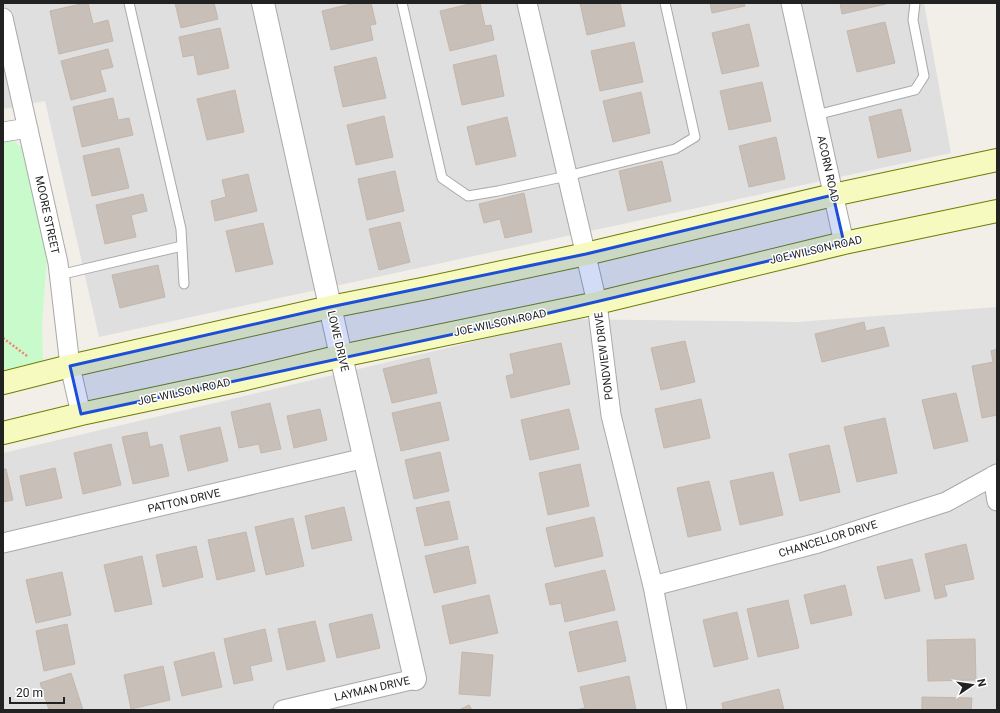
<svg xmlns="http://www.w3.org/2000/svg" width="1000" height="713" viewBox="0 0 1000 713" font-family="Roboto,sans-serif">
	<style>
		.residential { fill: #e0dfdf }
		.park { fill: #c8facc }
		.building { fill: #c7bfb8; stroke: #c4b6ab }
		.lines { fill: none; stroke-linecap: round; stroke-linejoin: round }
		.service-casing { stroke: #a9a9a9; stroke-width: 11 }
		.minor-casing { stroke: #a9a9a9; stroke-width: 21 }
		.tertiary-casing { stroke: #a9a9a9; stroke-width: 24 }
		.secondary-casing { stroke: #707d05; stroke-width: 24 }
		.path { stroke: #fa8072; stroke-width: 2.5; stroke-dasharray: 2 2; stroke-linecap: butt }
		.service { stroke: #fff; stroke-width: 9 }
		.minor { stroke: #fff; stroke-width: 19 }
		.tertiary { stroke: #fff; stroke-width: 22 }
		.secondary { stroke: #f7fabf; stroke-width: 22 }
		.marked { fill: #1d4ed8; fill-opacity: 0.2; stroke: #1d4ed8; stroke-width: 3; stroke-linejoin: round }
		.labels { text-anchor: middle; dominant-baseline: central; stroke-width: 3; stroke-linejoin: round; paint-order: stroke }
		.street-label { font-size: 11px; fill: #222; stroke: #fff }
	</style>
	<rect width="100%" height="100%" fill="#f2efe9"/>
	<path class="residential" d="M3,3H924L951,153L99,337L45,101L3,109Z
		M997,307V710H3V453L460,345L561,319L796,322Z"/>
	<path class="park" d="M3,139L13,141L24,149L47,258L42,323L43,366L3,376Z"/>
	<path class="building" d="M85,3H88L93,24L108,20L113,41L59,54L50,11Z
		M175,3H214L218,19L181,28Z
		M355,3H371L376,24L370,25L373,40L331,50L322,11Z
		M474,3H480L485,26L491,25L494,40L450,51L440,11Z
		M580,3H620L625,26L587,35Z
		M710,3H744L745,6L712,13Z
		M840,3H886V4L842,14Z
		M885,22L895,63L857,72L847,31Z
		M749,24L759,66L722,74L712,33Z
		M220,28L229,68L198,75L194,55L183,57L179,37Z
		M634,42L643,82L600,91L591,51Z
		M108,49L113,67L100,70L106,91L71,100L61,61Z
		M496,55L504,96L462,105L453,65Z
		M376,57L386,98L343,107L334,67Z
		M762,82L771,121L729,130L720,91Z
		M235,90L244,132L207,140L197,99Z
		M641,92L650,133L613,142L603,101Z
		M113,98L118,120L129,118L133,135L82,147L73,107Z
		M901,109L911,151L878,158L869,117Z
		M384,116L393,157L356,165L347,125Z
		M507,117L516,156L476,165L467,127Z
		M776,137L785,179L749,187L739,146Z
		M119,148L129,188L92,196L83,156Z
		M662,161L671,201L628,211L619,171Z
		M395,171L404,211L367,220L358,179Z
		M248,174L257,211L215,221L211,201L226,197L222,180Z
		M524,193L532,232L505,238L500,219L484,223L479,204Z
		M143,194L147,211L131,215L136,237L105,244L96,205Z
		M400,222L410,262L379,270L369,229Z
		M263,223L273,264L236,272L226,231Z
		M158,265L165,297L120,308L112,275Z
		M864,322L866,331L884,327L889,346L822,362L815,334Z
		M685,341L695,382L661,390L651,348Z
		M561,343L570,384L511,398L506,376L514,374L510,354Z
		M997,349V415L982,418L972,366L993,362L991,351Z
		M429,358L437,393L392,403L383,369Z
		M956,393L968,441L934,449L922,400Z
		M701,399L710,438L664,448L655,409Z
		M440,402L449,440L401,451L392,413Z
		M270,403L281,449L261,453L259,444L239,448L231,412Z
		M320,409L327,440L294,448L287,416Z
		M569,409L579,449L530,460L521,420Z
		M885,418L897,473L857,482L844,427Z
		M220,427L228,461L188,471L180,436Z
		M147,432L150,447L162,444L169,476L133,484L122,437Z
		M111,444L121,485L83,494L74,453Z
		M829,445L840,492L800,501L789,454Z
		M440,452L449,491L414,499L405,460Z
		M580,464L589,506L548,515L539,473Z
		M55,468L62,498L26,506L20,476Z
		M3,469H6L13,500L3,502Z
		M773,472L783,515L740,525L730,481Z
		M709,481L721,530L688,537L677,488Z
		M449,501L458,539L425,546L416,508Z
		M344,507L352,540L312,549L305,516Z
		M594,517L603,556L555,567L546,528Z
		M293,518L304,566L266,575L255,527Z
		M246,532L255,571L217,580L208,540Z
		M966,544L974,579L944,585L947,596L935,599L925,554Z
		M196,546L203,577L163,587L156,555Z
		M468,546L476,583L434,593L425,556Z
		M142,556L152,604L115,612L104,565Z
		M912,559L920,591L885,599L877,567Z
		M605,570L615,610L565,622L561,603L550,605L545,584Z
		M62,572L71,615L36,623L26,580Z
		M845,585L852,615L811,624L804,595Z
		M489,595L498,633L450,644L442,606Z
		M788,600L799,648L758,657L747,609Z
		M737,612L748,659L714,667L703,620Z
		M372,614L380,648L337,658L329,624Z
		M315,621L325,661L287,670L278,629Z
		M617,621L626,661L578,672L569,632Z
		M67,624L75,664L44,671L36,631Z
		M265,629L272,661L250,666L253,680L234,684L224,639Z
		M975,639L976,680L928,681L927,640Z
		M214,652L222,687L182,696L174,662Z
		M462,652L493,655L490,696L459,694Z
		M163,666L170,700L131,709L124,675Z
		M71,673L83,710H49L40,683Z
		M629,676L636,710H575L585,708L580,687Z
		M779,689L784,710H723L722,703Z
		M922,697L972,698L971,710H922Z
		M469,705L472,710H459Z"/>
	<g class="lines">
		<g class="service-casing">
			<path id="service" d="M129,3L181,229L184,284
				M402,3L442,178L468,196L498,191L567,176L675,149L695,137L665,3
				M816,115L915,90L924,76L913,20L915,3
				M59,275L182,246"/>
		</g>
		<g class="minor-casing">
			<path id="minor" d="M527,3L597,303L611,415L653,586L677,710
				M791,3L844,243
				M3,18L58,263L70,366L81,414
				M3,132L28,128
				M993,476L997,501
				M3,543L365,458
				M653,586L818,543L946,502L997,474
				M283,710L415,679"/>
		</g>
		<g class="tertiary-casing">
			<path id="tertiary" d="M263,3L341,356L415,679"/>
		</g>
		<g class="secondary-casing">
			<path id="secondary" d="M3,383L70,366L330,307L427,288L586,254L833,195L997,160
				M3,433L81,414L241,380L341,356L597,303L844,243L997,211"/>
		</g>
		<path class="path" d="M3,338L27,356"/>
		<use href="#service" class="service"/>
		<use href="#minor" class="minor"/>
		<use href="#tertiary" class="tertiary"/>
		<use href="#secondary" class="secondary"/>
	</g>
	<path class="marked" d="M833,195L844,243L515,321L81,414L70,366L330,307L586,254Z"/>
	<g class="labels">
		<g class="street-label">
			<text transform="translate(828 169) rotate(78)">ACORN ROAD</text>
			<text transform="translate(47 215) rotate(78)">MOORE STREET</text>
			<text transform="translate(816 250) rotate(-13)">JOE WILSON ROAD</text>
			<text transform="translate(500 323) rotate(-12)">JOE WILSON ROAD</text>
			<text transform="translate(338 341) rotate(77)">LOWE DRIVE</text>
			<text transform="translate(604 356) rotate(-97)">PONDVIEW DRIVE</text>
			<text transform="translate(184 392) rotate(-12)">JOE WILSON ROAD</text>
			<text transform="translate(184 501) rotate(-13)">PATTON DRIVE</text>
			<text transform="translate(828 539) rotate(-17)">CHANCELLOR DRIVE</text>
			<text transform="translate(372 689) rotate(-13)">LAYMAN DRIVE</text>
		</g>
	</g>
	<rect width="1000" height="713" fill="none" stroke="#222222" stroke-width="8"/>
	<g transform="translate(972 685) rotate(77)" stroke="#ffffff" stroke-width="3" paint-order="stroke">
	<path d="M0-3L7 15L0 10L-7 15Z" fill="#222222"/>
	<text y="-6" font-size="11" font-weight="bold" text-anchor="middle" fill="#222222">N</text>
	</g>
	<path d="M10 697v6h54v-6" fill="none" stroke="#222222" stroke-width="2"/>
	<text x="16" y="697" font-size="12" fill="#222222" stroke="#ffffff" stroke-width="3" paint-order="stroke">20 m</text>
</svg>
